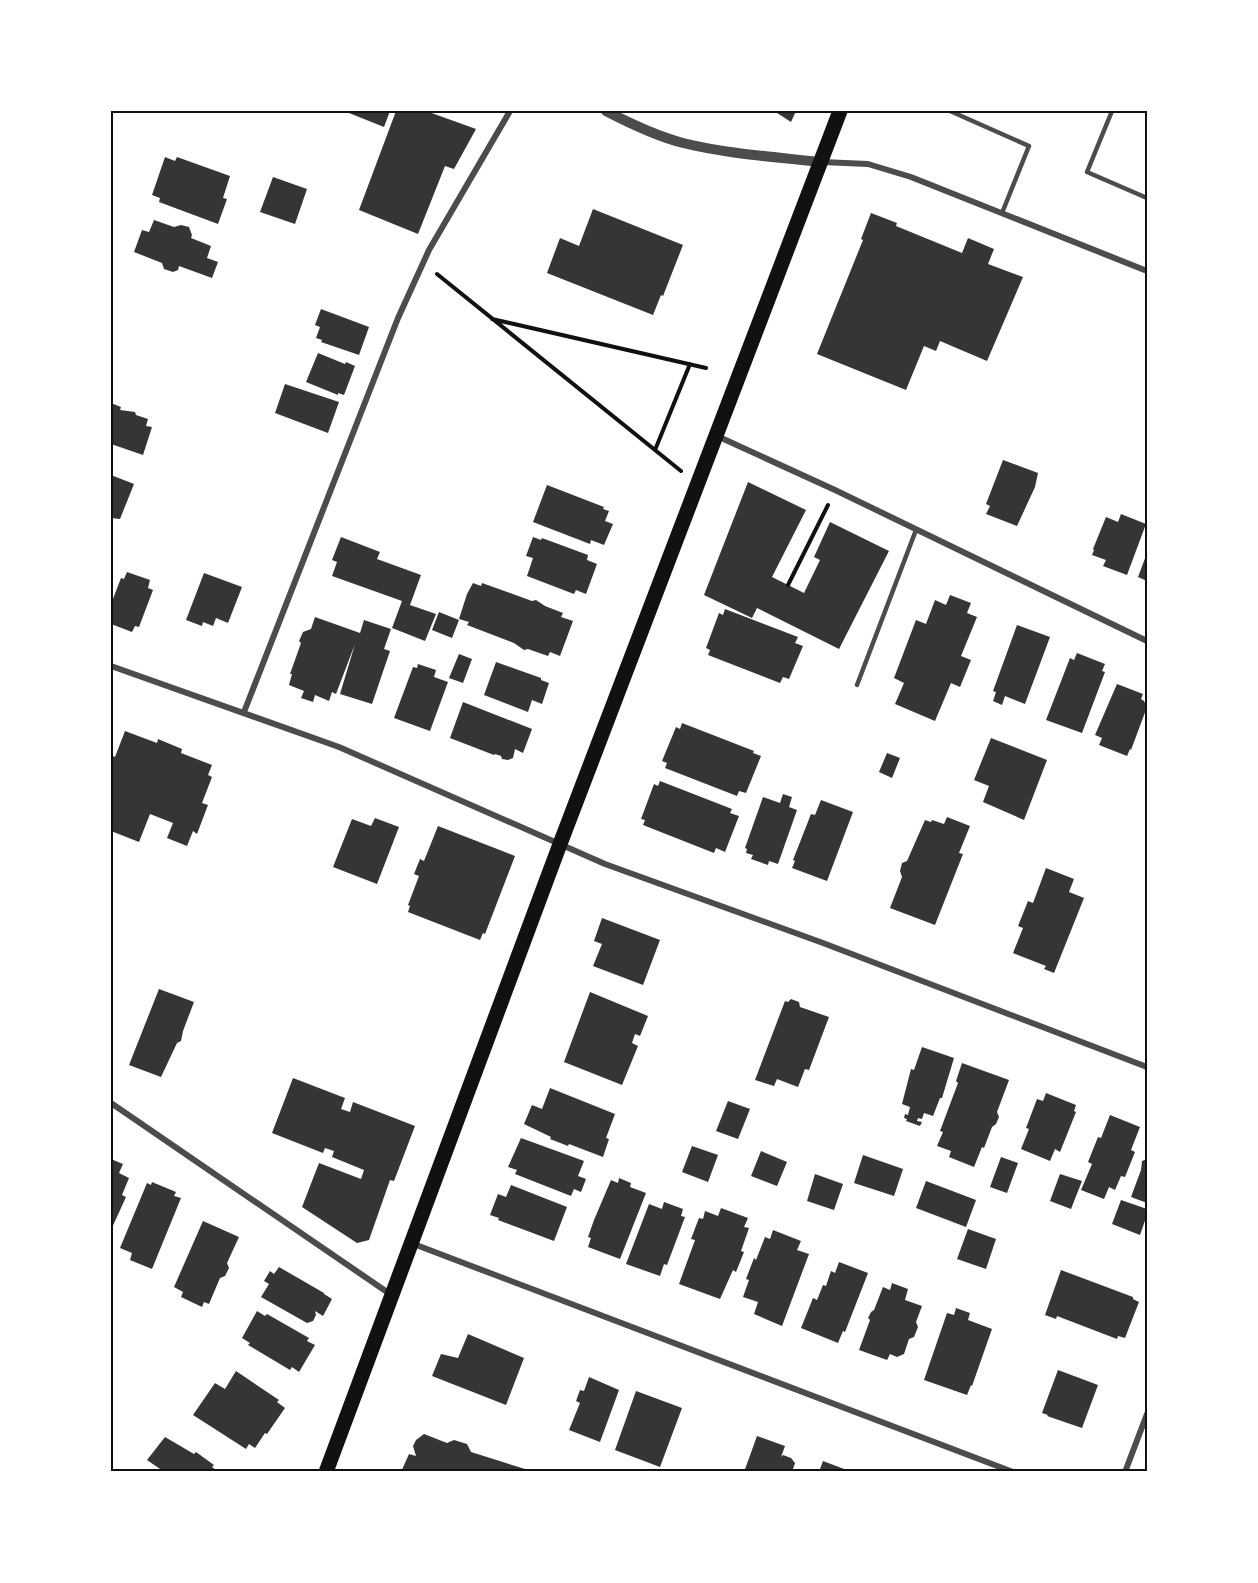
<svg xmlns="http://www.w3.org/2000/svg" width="1258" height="1583" viewBox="0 0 1258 1583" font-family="'Varela Round',sans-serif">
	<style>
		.building { fill: #353535 }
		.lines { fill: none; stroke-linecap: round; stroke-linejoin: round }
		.path { stroke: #111; stroke-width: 4 }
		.service { stroke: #4c4c4c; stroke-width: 4.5 }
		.minor { stroke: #4c4c4c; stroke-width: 6 }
		.tertiary { stroke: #4c4c4c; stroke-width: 10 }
		.primary { stroke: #111; stroke-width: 15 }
		.neatline { fill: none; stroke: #111; stroke-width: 2 }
	</style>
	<rect width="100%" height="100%" fill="#fff"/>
	<path class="building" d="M344,111H390L384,127Z
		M396,111H426L476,129L454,169L445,166L418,234L359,210Z
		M774,111H796L791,122Z
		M165,157L175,161L177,157L230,176L223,198L227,199L218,224L159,202L160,198L152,195Z
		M273,177L307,189L295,224L260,212Z
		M593,209L683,245L663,296L661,295L653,315L547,273L560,238L579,246Z
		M871,213L897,223L896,226L962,253L968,238L994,249L988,264L1023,277L987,361L940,341L936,351L924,346L906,390L817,354L863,240L861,239Z
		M154,220L174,227L181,225L189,227L192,235L191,238L211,246L207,258L218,262L212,278L179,266L178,270L173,272L164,269L162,263L134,252L142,230L149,232Z
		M321,309L369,327L359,355L321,342L322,340L316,338L320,327L315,325Z
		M318,353L345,364L346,362L355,366L344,395L338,393V395L306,382Z
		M285,384L339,402L328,433L275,413Z
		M111,403L121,407L120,410L135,412L136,415L148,419L146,426L152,427L143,455L111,444Z
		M1003,460L1038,473L1035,487L1017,526L986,514L990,506L986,504Z
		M111,475L134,484L120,519L111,518Z
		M748,482L806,510L772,577L804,593L820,560L814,557L830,522L889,551L839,649L757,608L752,618L704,595Z
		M547,485L604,507L603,509L609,511L605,521L613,524L604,545L591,540L590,544L533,522Z
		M1121,514L1146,524L1127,575L1103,566L1106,560L1092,555L1094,550L1093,549L1106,517L1118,522Z
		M341,537L380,552L377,559L421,575L410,605L436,614L425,641L392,628L402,601L332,576L337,562L332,560Z
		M533,537L541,540L542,538L588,555L587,560L597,564L586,594L576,590L574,594L527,576L533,558L526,556Z
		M1147,553V581L1138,577Z
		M127,572L150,580L148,588L153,590L139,627L135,626L132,632L111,624V604L121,578L124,579Z
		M204,573L242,587L228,623L216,618L213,626L203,622L202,626L186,620Z
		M473,583L481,586L482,583L532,601L536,600L545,606L563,613L561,617L573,621L560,656L550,652L548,656L528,649L524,650L514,643L467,625L469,622L459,619L467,594Z
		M950,595L971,603L967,613L977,617L961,656L971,660L960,687L951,683L935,721L895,704L904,683L894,678L916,620L926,624L935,600L946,605Z
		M725,609L798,637L795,643L803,646L789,679L783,677L780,683L708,655L710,650L706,648L719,613L723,615Z
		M439,612L459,620L452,638L432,630Z
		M315,617L360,633L364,620L391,629L384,649L390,651L372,704L340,694L355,644L336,694L332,692L329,701L315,695L313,702L301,698L304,691L289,685L292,674H290L301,643L299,641L303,632L311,629Z
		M1017,625L1050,637L1025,704L1005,696L1002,705L993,701L996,692L993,691Z
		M1077,653L1105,664L1102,671L1105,672L1082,733L1046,720L1070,658L1074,660Z
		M459,654L472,659L463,683L449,678Z
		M496,662L541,678V680L549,683L542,704L532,700L528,712L484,695Z
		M418,664L436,670L434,677L448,682L430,731L394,718L413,667L417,668Z
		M1117,684L1143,694L1141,699L1144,701L1147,707L1131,750L1130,749L1127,756L1099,745L1102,738L1095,735Z
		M463,702L532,729L523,753L515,749L513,758L508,760L502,759L501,756L495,754L494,755L450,738Z
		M682,723L754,751L753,753L761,756L746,793L739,791L737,796L665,768L667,763L662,761L676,727L680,729Z
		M125,731L157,743L158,739L182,749L181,753L212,765L208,775L212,777L202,803L208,805L197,834L193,831L187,846L167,838L173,823L150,814L139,842L111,831V755L115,757Z
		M991,738L1047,760L1024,820L983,802L989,786L974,780Z
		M887,753L900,758L892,778L879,772Z
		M660,781L732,809L730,813L739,816L725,852L716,848L714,853L643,825L645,820L641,819L654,784L658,786Z
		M783,794L792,797L789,807L797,810L778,864L769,861L768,865L751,859L753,855L746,853L747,849L745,848L763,797L780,803Z
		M821,800L853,812L827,881L792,868L795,861L793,860L811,814L815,815Z
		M947,817L970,826L959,853L963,854L935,925L890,908L902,877L900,871L902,863L907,861L925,820L931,822L932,820L944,824Z
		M375,818L399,827L377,884L333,867L352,819L371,826Z
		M438,826L515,856L485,934L483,933L480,940L408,912L410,906L408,905L419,876L414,874L420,859L424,861Z
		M1046,868L1074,879L1069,892L1084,898L1054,973L1044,969L1046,966L1013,953L1023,928L1018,926L1028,901L1033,903Z
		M602,918L660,940L643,985L593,966L602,944L594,941Z
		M159,989L194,1002L183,1031L181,1041L177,1043L161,1077L129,1065Z
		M590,992L648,1016L640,1036L635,1034L632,1043L638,1046L622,1085L564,1062Z
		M791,999L799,1002L800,1007L829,1017L809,1070L805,1069L798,1087L777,1079L774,1086L755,1080L785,1001L788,1002Z
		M922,1047L954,1058L942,1098H940L933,1116L924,1113L922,1119L918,1118L917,1121L922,1122L920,1126L906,1121L907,1119L904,1118L905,1114L908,1115L910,1107L902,1104L911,1069L914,1070Z
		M962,1063L1009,1080L997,1112L999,1117L996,1124L992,1127L984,1148L982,1147L974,1167L949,1157L951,1151L937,1146L943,1132L940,1131L958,1083L956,1081Z
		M293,1078L345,1098L341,1109L350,1112L353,1102L415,1126L394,1181L390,1180L369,1240L357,1243L302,1207L319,1163L361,1179L364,1170L332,1157L334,1151L325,1148L323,1153L272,1133Z
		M550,1088L615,1114L606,1138L609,1139L603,1157L569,1144L568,1146L550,1139L551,1137L524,1124L532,1105L542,1109Z
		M1046,1093L1076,1105L1074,1111L1076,1112L1060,1152L1055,1149L1050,1161L1021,1149L1029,1129L1026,1128L1037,1099L1043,1101Z
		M728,1101L750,1109L738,1139L716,1131Z
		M1110,1115L1140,1127L1131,1150L1135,1152L1125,1177L1121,1176L1115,1190L1109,1187L1104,1199L1081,1190L1092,1164L1088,1162L1098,1137L1101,1138Z
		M521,1138L584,1161L578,1176L586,1179L581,1192L574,1189L571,1196L515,1174L517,1170L508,1167Z
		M692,1146L718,1155L708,1182L682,1172Z
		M761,1151L787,1162L777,1186L751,1176Z
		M863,1155L903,1169L894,1196L854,1183Z
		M1001,1157L1018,1163L1007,1193L990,1187Z
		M111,1159L123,1164L119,1173L129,1178L122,1195L126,1197L111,1230Z
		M1147,1159V1203L1131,1197L1141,1170L1142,1161Z
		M815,1174L843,1184L834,1210L807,1201Z
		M1060,1174L1082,1181L1071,1209L1050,1201Z
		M619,1178L631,1183L630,1187L646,1193L620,1259L588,1247L591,1238L588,1237L594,1220L611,1180L618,1183Z
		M926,1181L976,1200L966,1227L916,1208Z
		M152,1182L176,1192L174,1196L181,1198L152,1269L130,1260L132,1253L120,1248L147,1183L151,1185Z
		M511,1185L567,1207L554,1241L498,1220L499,1218L490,1215L498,1194L506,1197Z
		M1121,1200L1147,1209V1215L1140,1235L1112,1224Z
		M664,1202L683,1209L681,1216L685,1217L667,1265L664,1264L660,1276L626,1264L649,1204L662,1209Z
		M721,1208L748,1218L744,1227L749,1228L741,1251L744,1252L736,1272L733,1270L720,1299L679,1284L695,1240L691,1239L699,1218L703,1219L705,1211L718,1216Z
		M203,1221L239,1237L227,1263L229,1268L225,1276L220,1278L209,1304L204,1302L202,1307L181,1297L183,1292L174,1287Z
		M968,1229L996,1239L986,1269L957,1259Z
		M773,1230L801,1241L797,1250L809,1254L782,1326L754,1314L758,1302L743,1297L749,1280L746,1279L754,1258L756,1260L765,1237L770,1239Z
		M839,1262L868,1273L845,1332L843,1331L838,1343L801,1328L813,1298L817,1300L823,1285L826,1286L831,1271L835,1273Z
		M279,1267L324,1293V1294L332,1299L323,1316L315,1311L316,1315L313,1321L307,1323L261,1297L269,1284L264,1281L270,1271L274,1274Z
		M1061,1270L1133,1297V1299L1139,1302L1125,1338L1118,1336L1117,1339L1057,1316L1056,1319L1045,1315Z
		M892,1283L908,1289L905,1300L922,1306L916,1322L918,1327L914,1337L909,1339L904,1354L897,1357L890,1354L887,1360L859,1350L870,1320L868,1318L871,1312L874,1310L883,1287L890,1290Z
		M956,1308L970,1313L968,1320L992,1329L972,1386L971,1385L967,1395L924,1380L947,1313L954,1315Z
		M257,1311L265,1316L267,1314L309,1338L307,1341L315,1345L299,1372L292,1367L290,1370L248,1345L250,1343L242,1338Z
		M468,1334L524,1358L506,1405L432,1376L441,1354L458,1358Z
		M1058,1370L1098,1385L1082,1428L1047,1416L1048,1415L1042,1413Z
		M236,1371L279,1400L277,1402L285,1408L267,1434L265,1433L255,1448L249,1444L246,1449L193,1415L215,1383L225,1389Z
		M589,1377L619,1390L600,1442L569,1430L580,1403L576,1401L580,1390L584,1391Z
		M636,1391L682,1408L660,1467L615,1450Z
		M424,1434L447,1443L454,1440L467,1444L471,1452L525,1469L524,1472H401L409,1454L416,1456L413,1446L416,1440Z
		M757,1436L785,1446L781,1457L783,1455L791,1458L795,1463L792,1472H744Z
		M165,1437L194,1454L196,1452L214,1465L212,1467L219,1472H162L163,1471L147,1460Z
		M823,1461L852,1472H819Z"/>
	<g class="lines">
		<path class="path" d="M437,274L681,471
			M492,319L706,368
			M655,450L690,364
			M788,585L828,505"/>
		<path class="service" d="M950,111L1029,146L1002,213
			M1112,111L1087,172L1147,198
			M857,685L916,530"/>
		<path class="minor" d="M822,162L868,164L911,177L1147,271
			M717,436L835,490L1147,641
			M111,666L339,747L605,864L823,943L1147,1067
			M244,712L398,318L429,250L510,111
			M111,1103L390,1294
			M411,1243L1013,1472
			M1125,1472L1147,1414"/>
		<path class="tertiary" d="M606,111C631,124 656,136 683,143C728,154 775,157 821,162"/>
		<path class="primary" d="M326,1472L560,844L840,111"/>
	</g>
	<rect width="1258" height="1583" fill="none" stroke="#ffffff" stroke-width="225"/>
	<rect x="112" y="112" width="1034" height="1358" class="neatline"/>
</svg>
